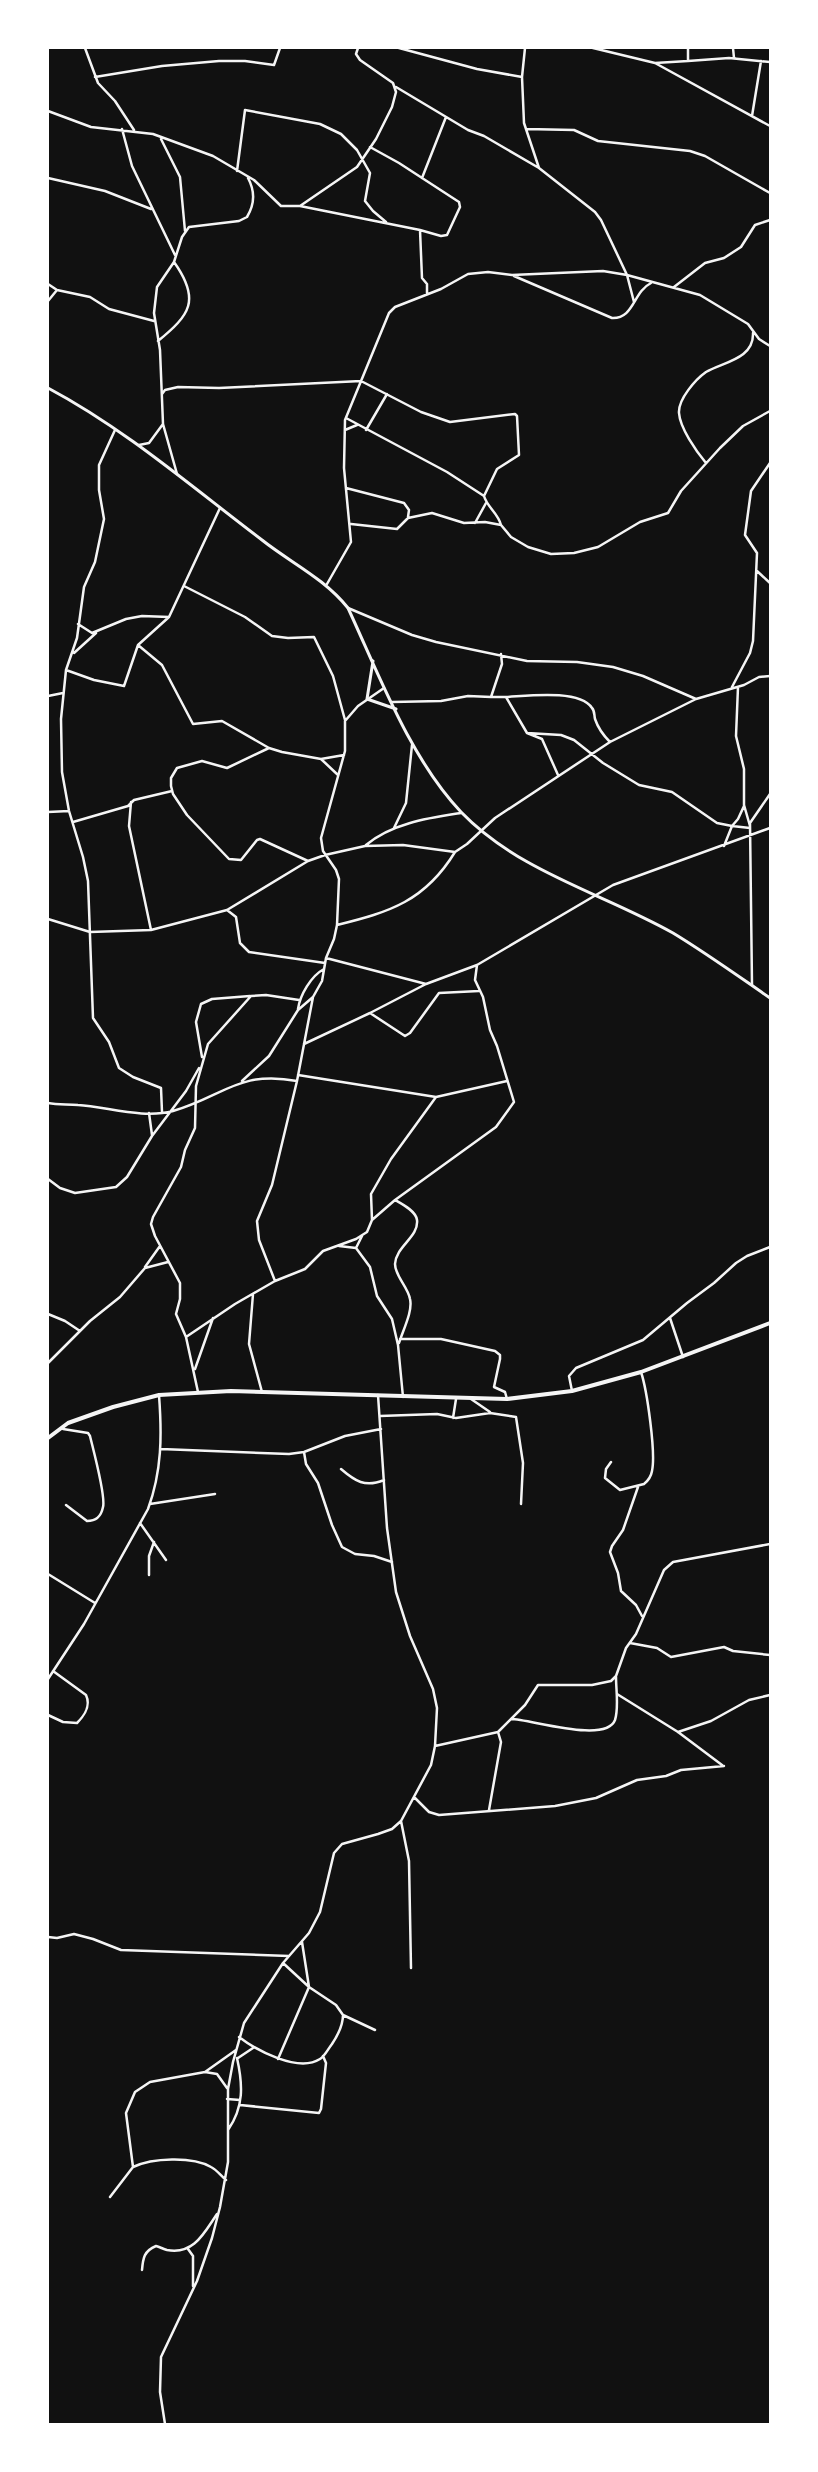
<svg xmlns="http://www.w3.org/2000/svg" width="818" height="2472" viewBox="0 0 818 2472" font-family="Karla,sans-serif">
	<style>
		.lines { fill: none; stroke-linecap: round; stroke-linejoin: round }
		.minor { stroke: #f5f5f5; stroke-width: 2.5 }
		.tertiary { stroke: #f5f5f5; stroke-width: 3 }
		.primary { stroke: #f5f5f5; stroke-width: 4 }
	</style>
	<rect width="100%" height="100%" fill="#111"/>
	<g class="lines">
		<path class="minor" d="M85,48L98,83L115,101L134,130
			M399,48L477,69L522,77
			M525,48L522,77L524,123L539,168L595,212L601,220L627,275L634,302
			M593,48L655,63L770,126
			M688,48V61L729,58L770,62
			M733,48L734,58
			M655,63L688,61
			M95,77L162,66L219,61H245L274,65L280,48
			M396,87L468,130L484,136L539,168
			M48,111L91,127L153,134L213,156L254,180L281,206H300L420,230L422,278L427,284V294
			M752,116L761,61
			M122,129L132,166L175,255
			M526,129L574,130L598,141L690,151L705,156L770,193
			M161,139L180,177L185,231
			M370,147L399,163L459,202L460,207L447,235L441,236L420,230
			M237,171L245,110L320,124L341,134L357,150L370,173L365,201L373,211L386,222
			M48,178L105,191L151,209
			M422,178L446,117
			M300,206L357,167L376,139L392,107L396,92L393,83L360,60L356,54L358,48
			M514,276L612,318C634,319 633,292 651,283
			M48,284L57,290
			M674,287L705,263L724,258L741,247L755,225L770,220
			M48,301L57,290L90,297L109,309L154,321
			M158,341C190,315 201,300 174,262
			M162,394L165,390L178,387L219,388L361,381L421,412L450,422L515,414L517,416L519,455L497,469L484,496
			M346,418L447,472L484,496C487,507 498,513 501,525
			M115,430L99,465V490L104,519L95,562L84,587L77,638L66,670L61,719L62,772L69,811L83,857L88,881L93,1018L109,1042L119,1068L133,1077L161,1088L162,1112
			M345,430L357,425
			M366,430L387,394
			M139,445L149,443L163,424
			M706,463C696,451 680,428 679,413C678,399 696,379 706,372C723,362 754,359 753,333
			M177,474L163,424L160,350L154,313L157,287L174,262L182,237L189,227L239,221L247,217C255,204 255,191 248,178
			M346,488L404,503L409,510L408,517
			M220,508L169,617L138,645L162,665L193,724L222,721L269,748L282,752L321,759L344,755
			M475,523L486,503
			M351,524L397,529L408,518L432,513L464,523L485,522L501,525L511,537L528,547L551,554L574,553L598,547L640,522L668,513L681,491L720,448L743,426L770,411
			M757,571L770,583
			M327,584L351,542L344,468L345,420L389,313L395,307L441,289L468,274L488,272L512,275L603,271L627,275L700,295L748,324L759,339L770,346
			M184,586L245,617L272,636L288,638L314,637L333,676L345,720
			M348,608L412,635L436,642L527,661L577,662L613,667L643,676L696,699
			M78,624L92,633L126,619L142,616L169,617
			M74,653L96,633
			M501,654L502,664L491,697H506L527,733L542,739L558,775
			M66,670L94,680L124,686L138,645
			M732,687L750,653L753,641L757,553L745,535L751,491L770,463
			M738,687L736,736L744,769V805L750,826
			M48,696L63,693
			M506,697C527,696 579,689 592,708C595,711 594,715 595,719C598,728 603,735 610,742
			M392,702L441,701L468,696L491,697
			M527,733L561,735L574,740L603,763L639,785L672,792L717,823L732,826L724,846
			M269,748L227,768L202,761L177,768L171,778V786L173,794L187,815L229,859L241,860L257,840L260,839L308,861
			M321,759L338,775
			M131,802L129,826L151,930
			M48,812L69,811
			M73,822L128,806L134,800L172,791
			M732,826L738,819L744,806
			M732,826L750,828
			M394,828L406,803L412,745
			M366,845C392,823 429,818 461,813
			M227,910L236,917L240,943L249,952L325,963
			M48,919L90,932L151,930L227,910L308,861L325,855L365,846L403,845L455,852L467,844L495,818L610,742L696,699L744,685L759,677L770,676
			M337,925C390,912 425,901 455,852
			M326,958L426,984
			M752,985L750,823L770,794
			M298,1009C300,995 311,976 324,969
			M370,1013L405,1036L410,1033L439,993L479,991
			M304,1044L370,1013L426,984L477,965L613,885L770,828
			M202,1057L196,1022L201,1004L212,999L250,996
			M298,1075L436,1097L507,1081
			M242,1081L269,1056L298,1010L313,997
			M48,1103C58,1105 67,1104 78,1105C108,1107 143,1119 173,1111C224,1096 239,1070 297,1081
			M149,1113L152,1135
			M48,1179L60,1188L75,1193L116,1187L127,1177L152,1136L186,1091L199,1068
			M395,1200C402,1204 416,1211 417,1220C419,1237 396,1246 395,1264C395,1276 408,1287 410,1299C413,1311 403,1330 399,1343
			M372,1220L371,1194L391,1159L436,1097
			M339,1246L356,1248L370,1267L377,1296L392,1319L398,1345L403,1397
			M356,1248L362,1236
			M145,1267L160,1246
			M275,1281L259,1240L257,1221L272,1185L297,1081L313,997L322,981L326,958L334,939L337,925L339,879L336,870L323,851L321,838L345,751V721L358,706L384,688
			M253,1294L249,1344L262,1392
			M48,1314L65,1321L80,1331
			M670,1318L683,1357
			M186,1337L176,1314L180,1299V1283L155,1236L151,1224L153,1217L181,1167L185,1150L195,1128L196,1086L208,1044L251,996L266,995L299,1000
			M400,1339H441L495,1351L500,1355V1359L494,1387L505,1392L507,1399
			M48,1363L90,1321L120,1297L145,1268L168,1262
			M195,1369L213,1318
			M572,1391L569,1376L576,1368L643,1340L687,1303L714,1283L736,1263L747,1256L770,1247
			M198,1392L186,1337L235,1304L275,1281L305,1269L323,1251L356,1239L367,1232L372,1220L395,1200L496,1127L514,1102L497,1046L490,1030L483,997L475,980L477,965
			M471,1399L490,1412
			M380,1416L437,1414L456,1418L490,1413L516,1417L523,1463L521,1504
			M453,1418L456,1399
			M63,1429L88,1433L90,1436C93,1449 106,1496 103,1507C101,1517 96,1521 87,1521L66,1505
			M161,1449L289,1454L304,1452L345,1436L381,1429
			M304,1452L306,1464L318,1483L332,1525L342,1547L355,1554L374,1556L392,1562
			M611,1462L606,1469L605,1478L620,1490L644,1484C649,1480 651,1477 652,1471C656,1453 647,1390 641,1372
			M341,1469C355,1481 365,1488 384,1480
			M638,1487L623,1530L612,1546L610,1552L618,1573L621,1591L636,1605L642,1616
			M150,1504L215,1494
			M140,1523L166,1560
			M48,1574L95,1603
			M149,1575V1556L154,1542
			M630,1643L657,1648L671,1657L724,1647L733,1651L770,1655
			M48,1679L84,1624L148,1509C162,1471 162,1435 159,1395
			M617,1694L678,1732L722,1765
			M48,1715L63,1722L77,1723C85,1715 91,1706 86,1695L53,1671
			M511,1719C530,1719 606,1744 615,1720C619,1708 616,1690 616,1677
			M678,1732L711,1721L749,1700L770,1695
			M435,1746L498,1732L525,1705L538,1685H592L611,1681L616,1676L626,1648L636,1634L664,1570L673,1562L770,1544
			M414,1797L429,1812L439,1815L555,1806L596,1798L637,1780L666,1776L681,1770L724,1766
			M489,1810L501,1742L498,1732
			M401,1821L409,1861L411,1968
			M48,1937L57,1938L74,1934L93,1939L121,1950L289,1956
			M283,1963L309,1987L336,2005L343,2015L375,2030
			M239,2037C256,2050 298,2073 320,2059C325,2056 328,2049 332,2044C338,2035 343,2026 343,2015
			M238,2058L253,2048
			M278,2059L309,1987L302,1942
			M205,2072L217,2074L227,2088
			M227,2099L240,2100
			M240,2105L319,2113L321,2109L326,2063L323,2056
			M228,2130C244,2107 243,2085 237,2058
			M133,2167C152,2158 192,2156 211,2167C217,2170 221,2176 226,2180
			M110,2197L133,2167L126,2113L135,2092L150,2082L205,2072L236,2050
			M188,2249L193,2256V2286
			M142,2270C143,2258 144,2251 156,2246C160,2247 163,2249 167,2250C194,2255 204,2233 217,2214
			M165,2424L160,2392L161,2357L197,2281L212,2238L220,2207L228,2162V2089L233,2062L244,2023L283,1963L309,1933L320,1912L334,1853L342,1844L378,1834L392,1829L401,1821L431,1765L435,1746L437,1708L433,1689L410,1636L396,1592L387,1528L378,1395"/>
		<path class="tertiary" d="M48,388C125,429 192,487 262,540C291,563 324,578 348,608C379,675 410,758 461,812C519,872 602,893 673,933C706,953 738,976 770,998
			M373,661L367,699L396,709"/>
		<path class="primary" d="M48,1438L68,1423L113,1407L159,1395L231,1391L507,1399L572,1391L641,1372L770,1323"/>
	</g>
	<rect width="818" height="2472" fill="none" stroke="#ffffff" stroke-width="98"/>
</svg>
